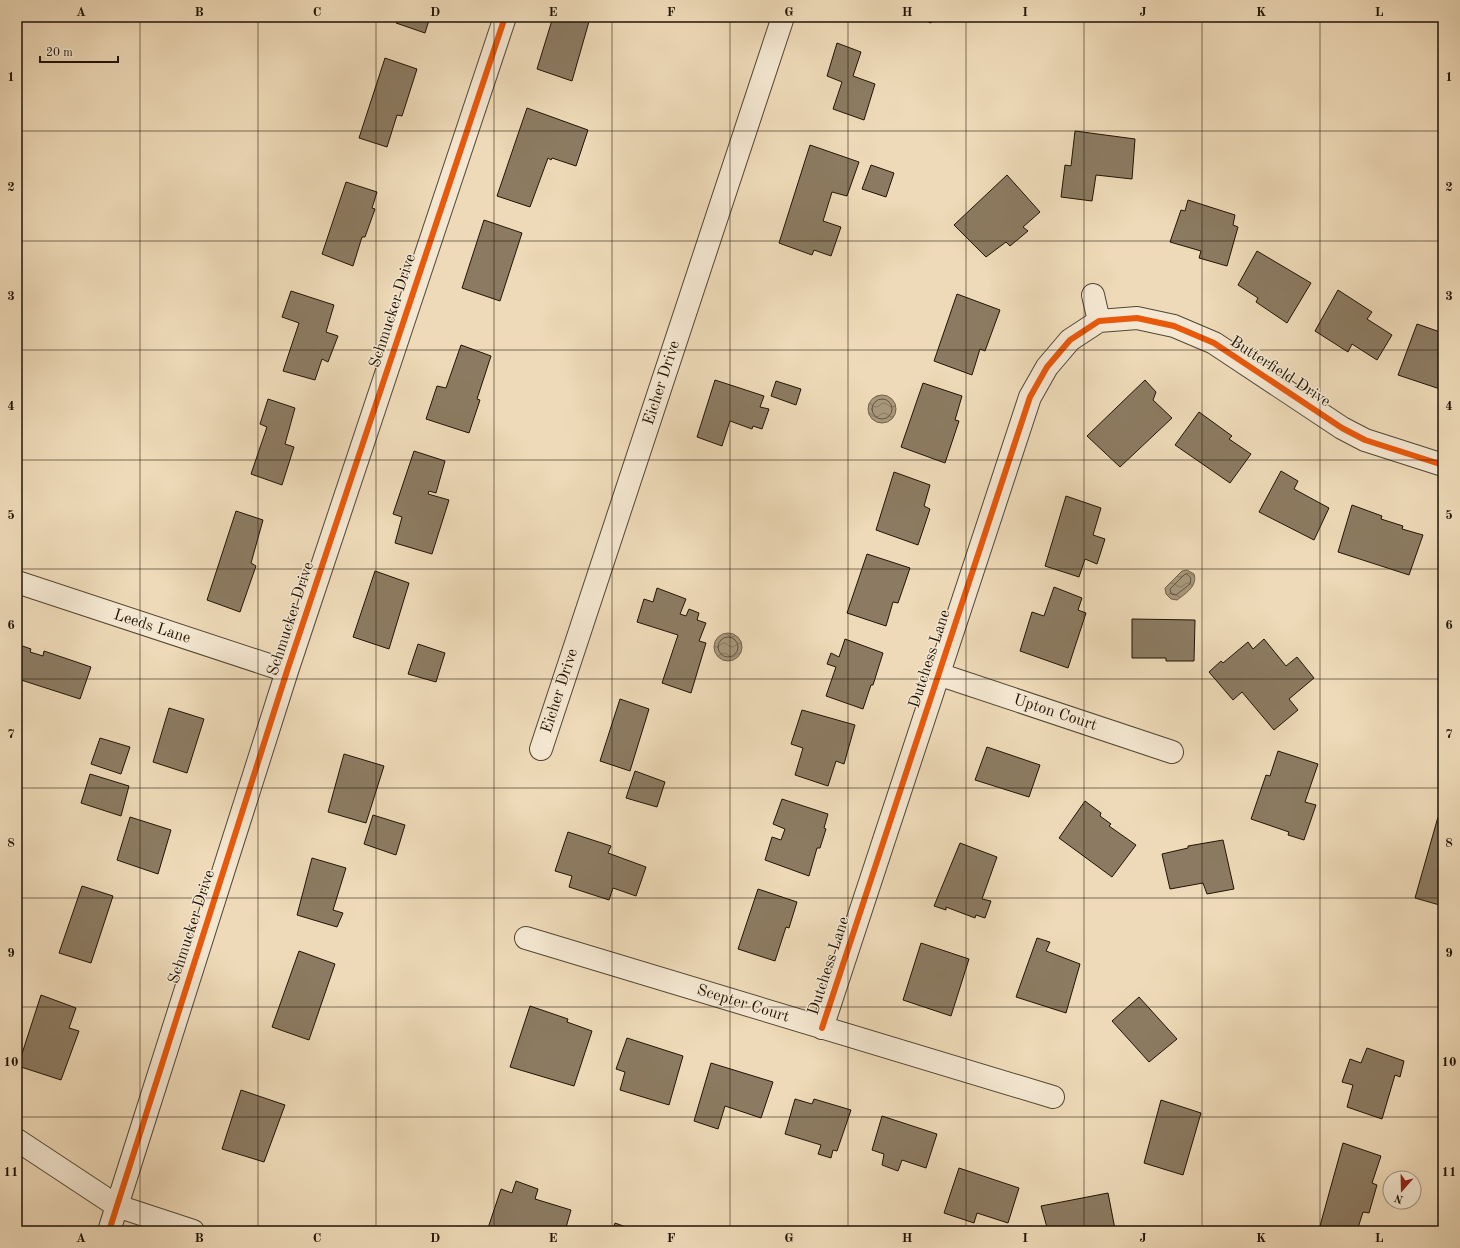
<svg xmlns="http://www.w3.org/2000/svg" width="1460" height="1248" viewBox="0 0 1460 1248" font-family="'Old Standard TT',serif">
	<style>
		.water { fill: url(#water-waves); stroke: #72634b }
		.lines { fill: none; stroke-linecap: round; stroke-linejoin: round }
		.shore { stroke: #645640; stroke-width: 1 }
		.building { fill: #8c7b62; stroke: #211404 }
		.minor-casing { stroke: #544631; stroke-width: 24 }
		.minor { stroke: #f4e7d1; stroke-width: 22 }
		.cycleway-casing { stroke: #f4e7d1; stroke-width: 8 }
		.cycleway { stroke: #e8590c; stroke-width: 6 }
		.grid { fill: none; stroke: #211404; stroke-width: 1; stroke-opacity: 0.55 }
		.labels { text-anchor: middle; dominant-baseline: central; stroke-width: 3; stroke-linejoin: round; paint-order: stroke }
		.street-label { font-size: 16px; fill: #211404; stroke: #f4e7d1 }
		.neatline { fill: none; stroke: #211404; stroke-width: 1.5 }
		.grid-label { font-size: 13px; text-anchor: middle; font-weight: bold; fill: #211404 }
	</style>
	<defs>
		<pattern id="water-waves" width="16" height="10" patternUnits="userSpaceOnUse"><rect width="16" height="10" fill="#a8977b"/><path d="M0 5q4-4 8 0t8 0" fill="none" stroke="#887a63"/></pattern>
	</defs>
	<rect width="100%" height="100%" fill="#eedab8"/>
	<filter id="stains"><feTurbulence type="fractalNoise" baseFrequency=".005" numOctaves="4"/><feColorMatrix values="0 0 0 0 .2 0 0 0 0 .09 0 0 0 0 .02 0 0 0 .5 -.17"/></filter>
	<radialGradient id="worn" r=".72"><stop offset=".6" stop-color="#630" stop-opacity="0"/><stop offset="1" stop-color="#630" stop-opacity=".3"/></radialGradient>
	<path class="water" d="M868 409a14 14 0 1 1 28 0a14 14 0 1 1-28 0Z
		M1187,570L1194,574C1198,586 1185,594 1177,600L1171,599L1166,594L1165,588L1182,571Z
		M714 647a14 14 0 1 1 28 0a14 14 0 1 1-28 0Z"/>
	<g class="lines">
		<path class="shore" d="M872 409a10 10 0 1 1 20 0a10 10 0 1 1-20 0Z
			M1187,574L1191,578L1190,584L1176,595L1171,594L1170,589L1184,575Z
			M718 647a10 10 0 1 1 20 0a10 10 0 1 1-20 0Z"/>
	</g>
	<path class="building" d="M398,17H430L425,33L396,23Z
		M553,17L590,18L572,81L537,69Z
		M914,17H933L931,23Z
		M837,43L861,52L853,76L875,84L864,120L833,109L842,82L827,76Z
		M385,58L417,69L402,116L397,115L387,147L359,138Z
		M527,108L588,130L576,166L552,158L551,160L548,158L530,207L497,196Z
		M1075,131L1135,139L1132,179L1096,175L1092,201L1061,197L1065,165L1071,166Z
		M810,145L859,162L847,196L832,192L823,221L841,227L831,256L814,250L812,255L779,243Z
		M871,165L894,173L886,197L862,189Z
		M1007,175L1040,212L1023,227L1028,231L1010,246L1006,242L986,257L954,225Z
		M346,182L377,192L372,208L375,209L365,237H362L353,266L322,254Z
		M1188,200L1235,215L1233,225L1238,227L1227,266L1199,258L1201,251L1170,242L1181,210L1185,211Z
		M484,220L522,233L500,301L462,288Z
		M1257,251L1311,283L1287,323L1256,302L1258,298L1238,285Z
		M1338,290L1372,312L1367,319L1392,335L1377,360L1352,344L1348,352L1315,331Z
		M291,291L334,305L326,332L338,336L328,362L322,359L315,380L283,371L299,323L282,317Z
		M957,294L1000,310L985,351L980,349L972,375L934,361Z
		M1417,324L1443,333V390L1398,375Z
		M461,345L491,356L477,399L480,400L469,433L426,419L437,386L446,388Z
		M715,380L764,396L760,407L769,409L762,429L753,426L752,429L730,421L722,446L697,437Z
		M1145,380L1156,392L1153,400L1172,418L1120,467L1087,436Z
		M776,381L801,389L796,405L771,396Z
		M923,383L962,396L955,420L959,421L945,463L901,447Z
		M268,399L295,408L285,444L294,447L282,485L251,474L267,427L260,424Z
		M1199,412L1232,436L1229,439L1251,454L1230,483L1175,445Z
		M414,451L445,461L436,493L429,491L428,494L449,500L432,554L395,543L402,517L393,514Z
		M1281,471L1298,481L1294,489L1329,508L1314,540L1259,512Z
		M894,472L930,485L924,506L930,509L918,545L876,530Z
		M1066,496L1101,508L1093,535L1105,539L1097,564L1085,559L1079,577L1045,566Z
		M1352,505L1382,516L1381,519L1403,526L1402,529L1423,535L1409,575L1338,552Z
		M236,511L263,520L251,563L256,566L240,612L207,600Z
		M867,554L910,568L898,603L893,602L886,626L847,613Z
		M375,571L409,583L389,649L353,637Z
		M1054,587L1082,598L1078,610L1086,613L1068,668L1020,651L1032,612L1044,616Z
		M657,588L686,599L680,614L686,616L689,609L699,613L697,620L706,623L699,641L706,643L691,693L662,683L678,635L637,622L644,599L653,602Z
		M1132,619L1195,620L1194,661H1166V658H1132Z
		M845,639L883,653L873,685H871L863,709L826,696L836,667L827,664L831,653L839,657Z
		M1264,639L1286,666L1297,657L1314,678L1289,699L1298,710L1274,730L1242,692L1233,700L1209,672L1221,661L1223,663L1248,642L1253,649Z
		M17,644L31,649L30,652L43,656L44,651L91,667L80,699L18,679L20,673L17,672Z
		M418,644L445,653L436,682L408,674Z
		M620,699L649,709L630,771L600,761Z
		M169,708L204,719L187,773L153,762Z
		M802,710L855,725L844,764L836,761L828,786L795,775L803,748L791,744Z
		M100,738L130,747L121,774L91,764Z
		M987,747L1040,765L1029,797L975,780Z
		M1278,751L1318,764L1305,802L1316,805L1304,840L1288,835L1289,832L1251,819L1266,775L1270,776Z
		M344,754L384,766L366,823L328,812Z
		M635,771L665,782L657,807L626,798Z
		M90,774L129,786L121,816L81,803Z
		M782,799L828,814L824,828L826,829L820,848H817L809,876L765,860L772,837L781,840L785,829L773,824Z
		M1085,801L1101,813L1100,816L1111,824L1109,826L1136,845L1112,877L1059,838Z
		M373,815L405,825L396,855L364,844Z
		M130,817L171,830L158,874L117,860Z
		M1438,817L1443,819V906L1415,898Z
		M568,832L611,846L608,853L646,867L636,896L613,888L609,900L569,887L572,876L555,871Z
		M1223,840L1234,889L1207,894L1203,883L1170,889L1162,854L1188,848V846Z
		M960,843L997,857L982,899L991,901L985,918L976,915L975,918L946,907V910L934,906Z
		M312,858L346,868L333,910L343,913L337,927L297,915Z
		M82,886L113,896L91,963L59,953Z
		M758,889L797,902L789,928L786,927L775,961L738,949Z
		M1037,938L1050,942L1046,951L1080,964L1066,1013L1016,997Z
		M921,943L969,959L951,1016L903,1000Z
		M299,951L335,964L309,1040L272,1027Z
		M41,995L76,1008L69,1028L79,1031L61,1080L18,1066Z
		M1139,997L1177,1039L1149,1062L1112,1021Z
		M530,1006L568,1019L567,1022L592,1031L574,1086L510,1067Z
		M627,1038L683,1056L669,1105L620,1090L625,1072L616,1069Z
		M1367,1048L1404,1061L1400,1077L1395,1075L1382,1119L1347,1107L1353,1085L1342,1082L1350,1059L1361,1063Z
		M711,1063L773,1082L761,1118L725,1106L718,1129L694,1121Z
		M241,1090L285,1105L264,1162L222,1149Z
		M795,1099L812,1104L814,1099L851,1110L837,1151L833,1150L831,1158L818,1154L821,1145L785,1134Z
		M1161,1100L1201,1113L1183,1175L1144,1163Z
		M882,1116L937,1134L926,1168L902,1160L898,1171L882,1165L884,1154L872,1150Z
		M1343,1143L1381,1156L1372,1183L1377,1185L1369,1213L1363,1212L1357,1231H1334L1320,1226Z
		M959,1168L1019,1188L1008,1223L977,1213L974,1223L944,1213Z
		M516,1181L538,1189L535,1199L571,1210L565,1231H487L501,1189L512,1193Z
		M1108,1193L1115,1229L1104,1231H1048L1041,1206Z
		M615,1223L637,1231H612Z"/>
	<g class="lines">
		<g class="minor-casing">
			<path id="minor" d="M1093,295L1099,321
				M17,582L287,671
				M938,674L1172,752
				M541,749L783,17
				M526,938L1053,1097
				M822,1028L1030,397L1047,367L1070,340L1099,321L1137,318L1174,326L1214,343L1342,428L1365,440L1443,465
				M17,1140L117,1206L193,1231
				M109,1231L287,671L505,17"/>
		</g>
		<use href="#minor" class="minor"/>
		<g class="cycleway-casing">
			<path id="cycleway" d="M822,1028L1030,397L1047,367L1070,340L1099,321L1137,318L1174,326L1214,343L1342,428L1365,440L1443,465
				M109,1231L287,671L505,17"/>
		</g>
		<use href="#cycleway" class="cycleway"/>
	</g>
	<path class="grid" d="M140,17V1231M258,17V1231M376,17V1231M494,17V1231M612,17V1231M730,17V1231M848,17V1231M966,17V1231M1084,17V1231M1202,17V1231M1320,17V1231M17,131H1443M17,241H1443M17,350H1443M17,460H1443M17,569H1443M17,679H1443M17,788H1443M17,898H1443M17,1007H1443M17,1117H1443"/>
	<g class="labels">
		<g class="street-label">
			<text transform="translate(393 311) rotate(-72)">Schmucker Drive</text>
			<text transform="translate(1280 372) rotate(33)">Butterfield Drive</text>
			<text transform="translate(662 383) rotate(-72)">Eicher Drive</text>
			<text transform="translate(291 619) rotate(-72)">Schmucker Drive</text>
			<text transform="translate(152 627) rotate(18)">Leeds Lane</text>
			<text transform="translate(930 659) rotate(-72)">Dutchess Lane</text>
			<text transform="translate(560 691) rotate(-72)">Eicher Drive</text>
			<text transform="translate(1055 713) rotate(18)">Upton Court</text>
			<text transform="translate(192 927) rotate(-72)">Schmucker Drive</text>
			<text transform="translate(829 966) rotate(-72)">Dutchess Lane</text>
			<text transform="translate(743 1004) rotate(17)">Scepter Court</text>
		</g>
	</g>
	<rect width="1460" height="1248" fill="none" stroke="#eedab8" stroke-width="44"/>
	<g transform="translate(1402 1190) rotate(200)"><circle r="19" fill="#f4e7d1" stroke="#a0937f"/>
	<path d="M0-3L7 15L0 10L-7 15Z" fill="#8f2418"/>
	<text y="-6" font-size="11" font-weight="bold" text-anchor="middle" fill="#211404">N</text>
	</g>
	<path d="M40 56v6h78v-6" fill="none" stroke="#211404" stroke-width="2"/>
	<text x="46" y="56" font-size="12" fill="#211404" stroke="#f4e7d1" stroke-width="3" paint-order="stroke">20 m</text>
	<rect x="22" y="22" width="1416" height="1204" class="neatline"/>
	<g class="grid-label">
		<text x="81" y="16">A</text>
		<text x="199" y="16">B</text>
		<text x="317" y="16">C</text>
		<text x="435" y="16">D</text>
		<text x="553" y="16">E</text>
		<text x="671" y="16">F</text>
		<text x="789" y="16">G</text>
		<text x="907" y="16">H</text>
		<text x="1025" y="16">I</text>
		<text x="1143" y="16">J</text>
		<text x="1261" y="16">K</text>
		<text x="1379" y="16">L</text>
		<text x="11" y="81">1</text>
		<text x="1449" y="81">1</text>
		<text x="11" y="191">2</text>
		<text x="1449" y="191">2</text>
		<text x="11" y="300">3</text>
		<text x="1449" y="300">3</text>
		<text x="11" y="410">4</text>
		<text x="1449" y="410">4</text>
		<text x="11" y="519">5</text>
		<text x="1449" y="519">5</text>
		<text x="11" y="629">6</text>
		<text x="1449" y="629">6</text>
		<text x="11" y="738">7</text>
		<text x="1449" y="738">7</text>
		<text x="11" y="847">8</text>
		<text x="1449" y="847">8</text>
		<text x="11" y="957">9</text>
		<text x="1449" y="957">9</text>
		<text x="11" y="1066">10</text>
		<text x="1449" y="1066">10</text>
		<text x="11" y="1176">11</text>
		<text x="1449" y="1176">11</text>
		<text x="81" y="1242">A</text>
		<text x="199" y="1242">B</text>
		<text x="317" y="1242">C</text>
		<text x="435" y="1242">D</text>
		<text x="553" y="1242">E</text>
		<text x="671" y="1242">F</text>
		<text x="789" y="1242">G</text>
		<text x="907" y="1242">H</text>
		<text x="1025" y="1242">I</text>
		<text x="1143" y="1242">J</text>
		<text x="1261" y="1242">K</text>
		<text x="1379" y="1242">L</text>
	</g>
	<rect width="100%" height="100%" filter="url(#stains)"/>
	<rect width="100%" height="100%" fill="url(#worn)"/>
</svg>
